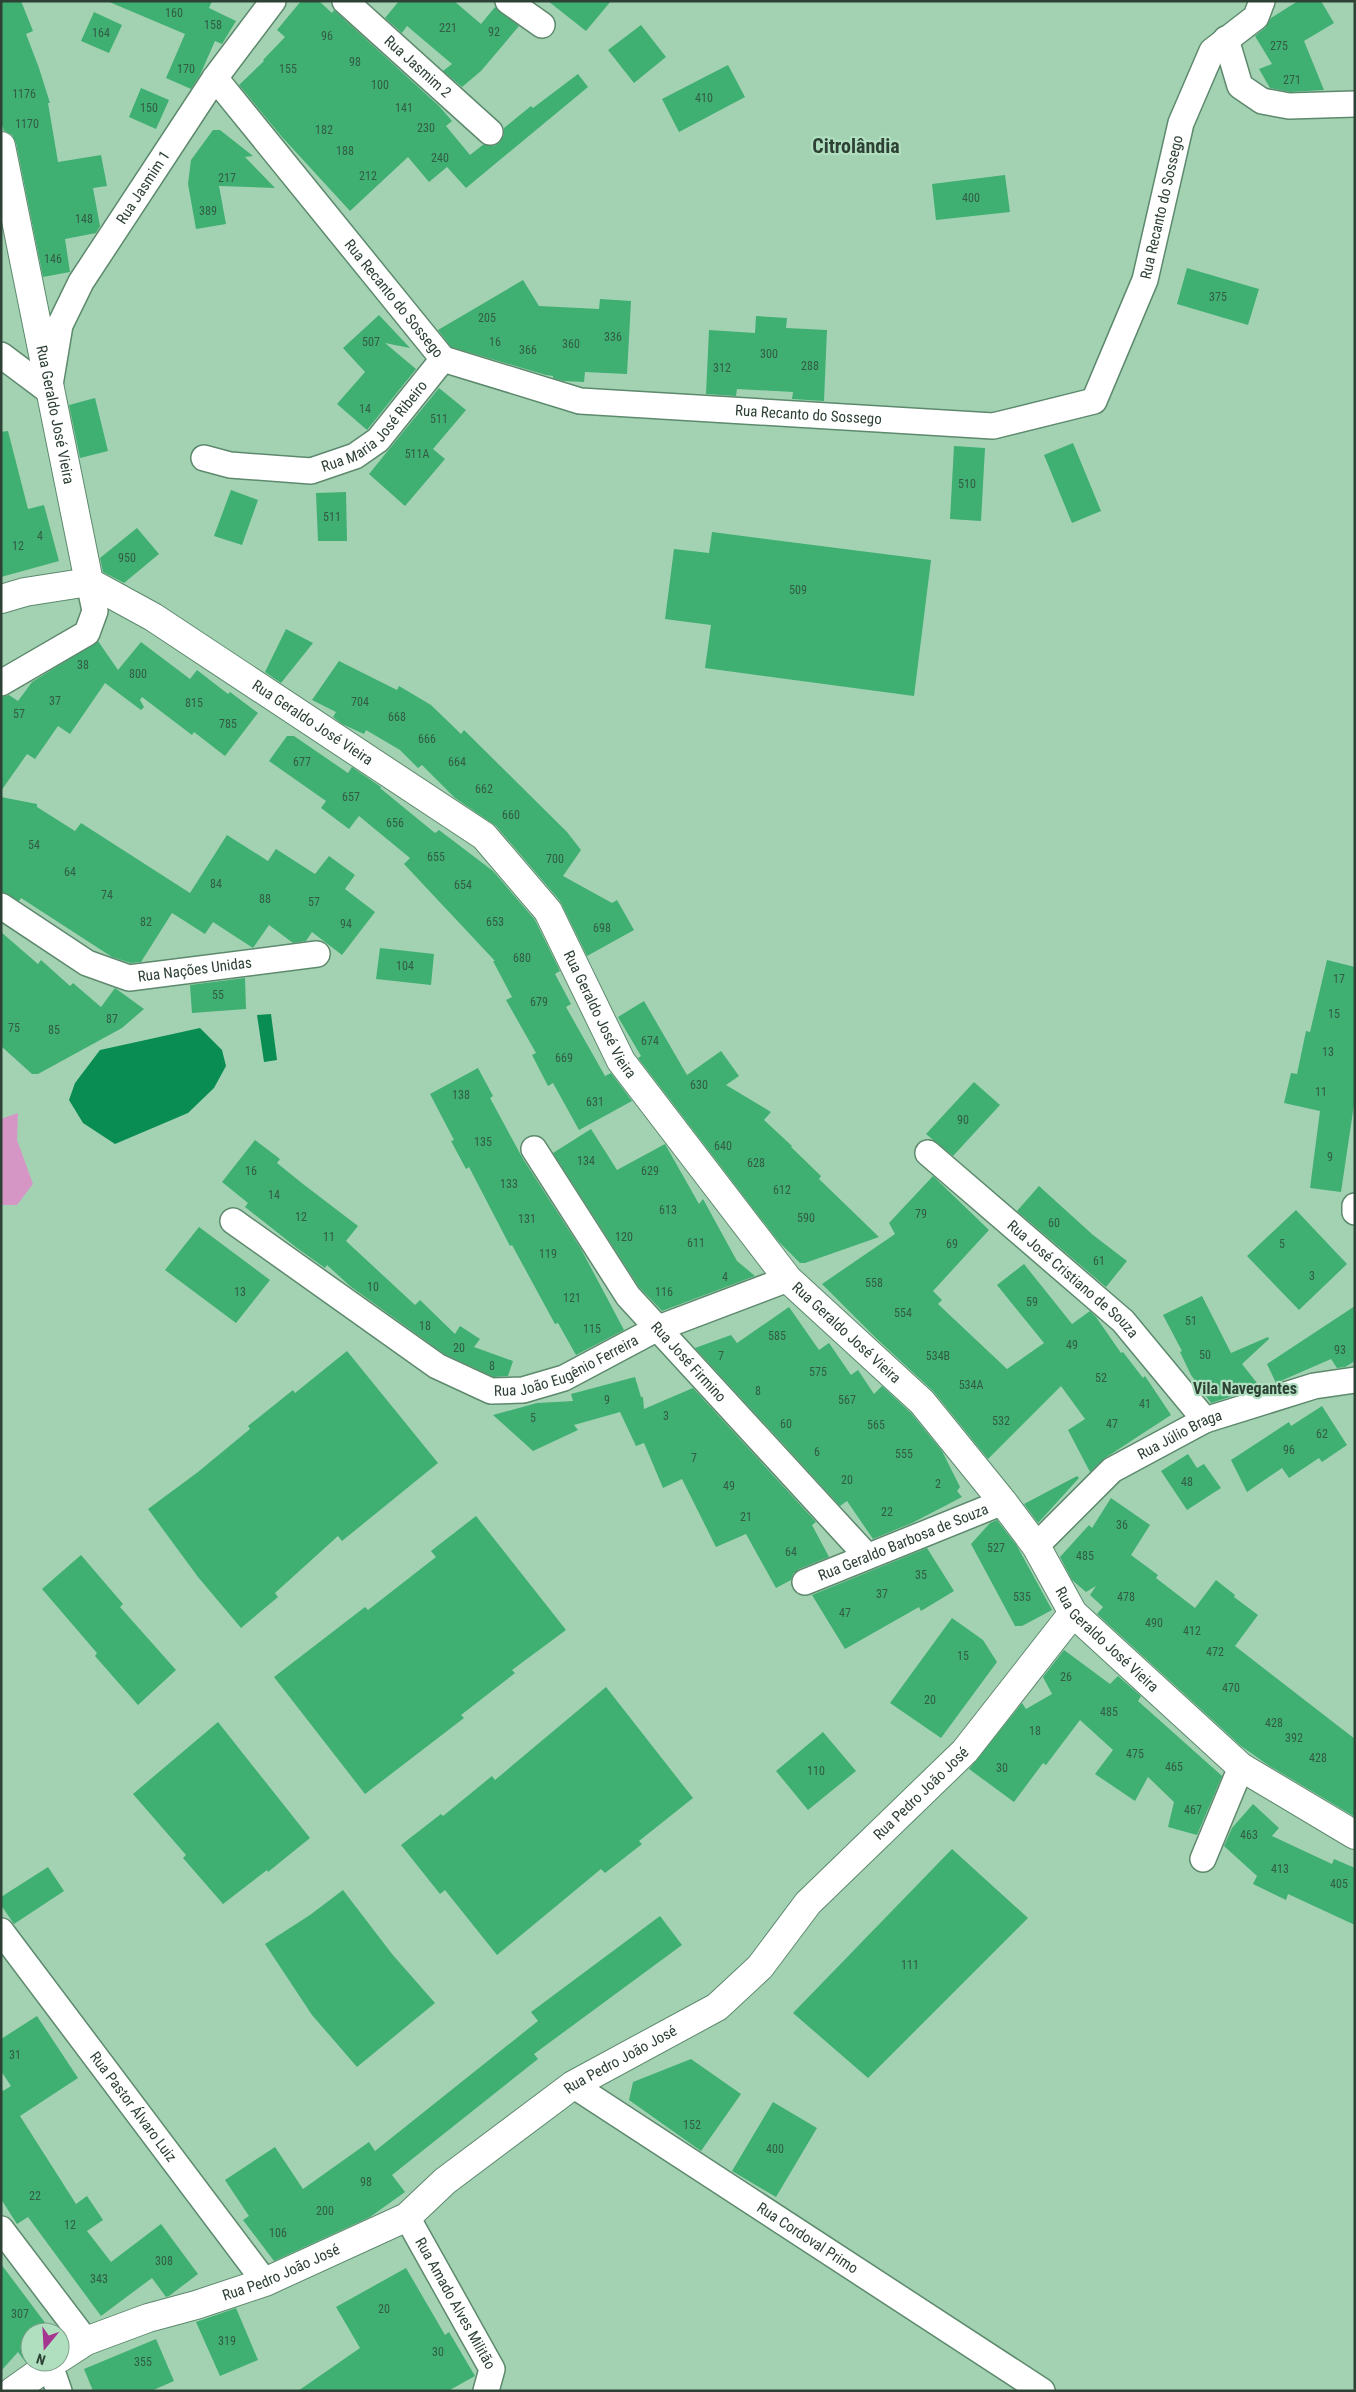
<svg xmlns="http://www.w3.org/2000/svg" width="1356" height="2392" viewBox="0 0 1356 2392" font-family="'Roboto Condensed',sans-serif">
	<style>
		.green { fill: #d596c6 }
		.water { fill: #098d53 }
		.building { fill: #3faf72 }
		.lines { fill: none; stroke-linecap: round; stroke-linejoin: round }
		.street-casing { stroke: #5d896d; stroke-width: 28 }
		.secondary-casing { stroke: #5d896d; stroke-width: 30 }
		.street { stroke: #fff; stroke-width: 25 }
		.secondary { stroke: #fff; stroke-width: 28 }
		.labels { text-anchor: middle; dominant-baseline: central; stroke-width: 4.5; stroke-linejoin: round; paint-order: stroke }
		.number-label { font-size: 12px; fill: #325c44 }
		.street-label { font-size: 15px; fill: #2e4135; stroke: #b0dfc0 }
		.neighbourhood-label { font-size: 16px; font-weight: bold; fill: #2e4135; stroke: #b0dfc0 }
		.district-label { font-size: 20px; font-weight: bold; fill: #2e4135; stroke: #b0dfc0 }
	</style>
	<rect width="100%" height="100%" fill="#a3d2b3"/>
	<path class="green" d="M18,1113L17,1140L33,1184L17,1205H1V1119Z"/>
	<path class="water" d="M271,1014L277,1060L264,1062L257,1015Z
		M200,1028L222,1050L226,1066L214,1088L188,1113L115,1144L83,1123L69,1100L75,1083L100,1050Z"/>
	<path class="building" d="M1,1H21L33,31L26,34L39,68L50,103H48L58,162L101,155L107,186L93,188L100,226L96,233L65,239L70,272L43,277L16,143L12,135L4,131L1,122Z
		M107,1H212L209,8L236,21L222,44L215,41L200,75L191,89L166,78L185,34Z
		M301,1H319L332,13L334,10L439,106L452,121L446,126L470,155L484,144L494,146L500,142L504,135V128L531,106L533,108L578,74L588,87L466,188L447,167L429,182L408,157L350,211L282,137L239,85L264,61L263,60L285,37L277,30Z
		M399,1H454L481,24L495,7L519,26L481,71L462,87L443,71L452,64L407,26L402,33L385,18Z
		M548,1H611L586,31Z
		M1298,1H1321L1334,23L1304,41L1324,90L1290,92L1270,88L1259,69L1272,64L1255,36L1265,28L1271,18Z
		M94,12L122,25L109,53L81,41Z
		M641,25L666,57L634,83L608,50Z
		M728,65L745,97L679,132L662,99Z
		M141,88L169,100L156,129L129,117Z
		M213,130H220L253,156L245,157L275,188L219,186L226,224L196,229L188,184L191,160Z
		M1005,175L1010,212L936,220L932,184Z
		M1187,268L1259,289L1248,325L1177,304Z
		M523,280L539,306L599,309L600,299L631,301L627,374L585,372L584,382L563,381L553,378V376L546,375L451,347L438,330Z
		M379,315L410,348L385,343L416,369L367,430L337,404L365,372L343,348Z
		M756,316L787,318L786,328L827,330L824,401L792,399L793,392L737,389L736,396L706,394L709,330L755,333Z
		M439,388L466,410L433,449L445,459L405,506L369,474Z
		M95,398L108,451L80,458L69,405Z
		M8,431L28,509L44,505L59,561L1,577V432Z
		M1073,443L1101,511L1072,523L1044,455Z
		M954,446L985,448L981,521L950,519Z
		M231,490L258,500L242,545L214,536Z
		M346,492L347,541H318L316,493Z
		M137,528L159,554L124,583L103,572L100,558Z
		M712,532L931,560L914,696L705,668L711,625L665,619L674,549L709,553Z
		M286,629L313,643L281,683L265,672Z
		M98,641L118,670L141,642L190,679L197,670L228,694L230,692L258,713L225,756L194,732L192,735L142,697L140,700L144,707L141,710L105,683L70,734L58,726L35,759L27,754L1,791V697L9,695L18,701L32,682Z
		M339,661L397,690L399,686L431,705L461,734L464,730L567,832L581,850L563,876L612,903L617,900L634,930L587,956L560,901L496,826L455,798L422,765L418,768L400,750L366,730L364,734L342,724L333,717L336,712L312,700Z
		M287,736H294L348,773L352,767L381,787L380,788L435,833L439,830L493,871L535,920L560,971L555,974L571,1004L566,1007L605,1076L611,1073L632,1101L579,1130L553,1083L548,1086L532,1055L536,1053L506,1000L512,997L493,961H495L404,864L410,858L359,816L349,829L321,808L326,801L269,761Z
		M1,797L37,804V807L75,831L81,823L190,893L227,835L268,861L276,849L315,874L329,856L355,875L345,889L375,912L342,955L312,932L306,941L293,943L269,925L253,948L213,922L205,934L172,913L141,962L131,963L112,957L21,898L19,901L1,892Z
		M1,932L38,964L41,960L70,986L73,983L101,1007L115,988L144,1009L122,1028L38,1074H32L1,1046Z
		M380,948L434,954L431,985L376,979Z
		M1327,960L1355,967V1098L1341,1192L1310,1188L1320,1111L1284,1103L1291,1073L1297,1074L1306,1031L1310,1032Z
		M245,978L246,1009L192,1013L190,985Z
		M644,1001L687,1075L721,1051L739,1076L726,1085L771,1112L764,1120L792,1146L791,1147L821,1176L819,1179L879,1237L805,1263H800L778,1241L638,1058L641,1056L618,1017Z
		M478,1068L493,1096L490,1098L523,1159L581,1249L624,1330L576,1355L558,1323L555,1324L512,1245L510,1246L469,1167L466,1169L451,1141L454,1140L430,1094Z
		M974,1082L1000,1105L953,1156L926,1134Z
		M591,1129L617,1170L665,1144L699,1204L703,1199L737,1261L755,1276L662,1311L639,1287L553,1153Z
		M255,1140L280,1159L277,1163L303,1184L358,1226L346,1241L415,1305L420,1300L455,1334L460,1326L480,1339L474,1347L513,1361L508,1376L494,1377L444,1354L350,1286L327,1265L325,1268L297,1248L245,1207L248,1203L222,1182Z
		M933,1176L989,1230L933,1291L942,1300L938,1304L1007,1369L1044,1343L997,1285L1024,1264L1072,1324L1090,1311L1096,1317L1121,1353L1123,1352L1143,1378L1145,1376L1171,1415L1105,1458L1090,1472L1068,1430L1085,1419L1061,1386L988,1459L933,1391L877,1339L822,1284L895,1234L889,1223Z
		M1039,1186L1093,1235L1127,1261L1106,1287L1017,1211Z
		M1296,1210L1347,1264L1299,1310L1247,1256Z
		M199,1227L270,1280L236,1323L165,1270Z
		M1202,1296L1231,1353L1268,1337L1269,1339L1242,1364L1257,1383L1242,1393L1211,1403L1191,1375L1180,1352L1182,1351L1163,1315Z
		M1355,1306V1361L1345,1367L1337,1368L1331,1359L1276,1383L1267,1364Z
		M789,1307L819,1350L829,1343L851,1375L858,1370L874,1394L882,1386L911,1413L942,1451L960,1487L957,1491L962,1497L912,1523L873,1539L847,1501L840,1506L695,1348L731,1335L737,1343Z
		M347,1351L438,1463L342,1541L338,1536L275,1593L278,1597L241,1628L198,1577L148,1509L198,1472L250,1429L248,1426L293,1390L295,1393Z
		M635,1377L641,1397H643L644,1409L693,1388L816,1522L812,1525L829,1557L799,1569L793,1574L791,1580L776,1588L746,1534L716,1547L682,1479L663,1488L644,1443L636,1446L620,1412L574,1425L578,1430L533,1451L493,1415L537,1403L573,1401L571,1394Z
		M1322,1406L1347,1445L1322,1462L1319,1458L1289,1478L1282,1468L1247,1492L1231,1460L1289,1422L1291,1426Z
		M1188,1454L1197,1468L1204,1464L1221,1488L1187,1510L1161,1471Z
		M1077,1476L1079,1478L1038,1523L1024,1504Z
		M1111,1498L1150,1525L1131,1555L1158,1575L1156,1578L1195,1608L1216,1580L1235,1595L1234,1597L1258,1615L1235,1646L1355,1739V1817L1268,1765L1241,1746L1097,1614L1103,1607L1090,1595L1096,1586L1086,1592L1072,1580L1060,1557L1089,1525L1092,1528Z
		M476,1516L566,1630L512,1670L515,1673L461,1715L464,1718L365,1794L274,1677L365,1607L368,1610L436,1557L431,1551Z
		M997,1520L1017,1546L1052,1610L1022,1626H1015L971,1544L990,1523Z
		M927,1548L954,1591L921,1611L919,1607L845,1649L812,1595Z
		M81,1555L123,1604L120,1607L176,1670L138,1705L95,1656L97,1653L42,1589Z
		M952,1618L983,1640L997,1662L941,1738L890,1703Z
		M1064,1650L1110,1684L1118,1676L1141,1696L1138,1701L1222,1776L1197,1835L1168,1827L1174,1802L1148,1777L1135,1801L1095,1774L1113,1750L1080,1720L1046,1765L1043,1763L1014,1802L969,1769L1022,1703L1026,1709L1052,1694L1043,1677Z
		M606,1687L693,1798L639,1841L642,1844L605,1873L601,1869L497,1955L445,1890L440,1894L401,1845L441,1814L443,1816L492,1776L495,1780Z
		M218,1722L310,1838L268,1872L267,1870L223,1904L183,1858L186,1855L133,1794Z
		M823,1732L856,1771L808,1810L776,1771Z
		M1253,1804L1279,1828L1272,1836L1332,1864L1334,1859L1355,1868V1925L1288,1894L1286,1900L1253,1884L1257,1876L1224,1846L1232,1828Z
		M952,1849L1028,1918L868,2078L793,2013Z
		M48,1867L64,1891L14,1924L1,1905V1897Z
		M343,1890L392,1954L435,2003L357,2067L312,2015L265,1944L310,1915Z
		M660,1916L682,1945L534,2054L538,2059L392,2175L405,2192L370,2217L274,2261L243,2220L249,2216L225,2180L275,2147L303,2189L369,2142L375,2151L538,2021L531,2012Z
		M37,2016L78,2078L20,2116L76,2204L87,2196L103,2220L87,2231L111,2262L161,2224L198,2274L169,2296L166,2297L152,2278L101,2316L28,2217L17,2224L1,2199V2088L3,2091L11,2086L1,2071V2039Z
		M691,2059L741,2094L701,2151L629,2100L633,2082Z
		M773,2102L817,2128L776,2197L732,2171Z
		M1,2264L52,2332H30V2360L26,2363L18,2352L1,2371Z
		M406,2268L445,2335L449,2332L475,2376L448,2391H298L360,2348L336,2307Z
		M236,2308L258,2360L220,2376L196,2322Z
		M156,2339L174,2381L151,2391H93L84,2369Z"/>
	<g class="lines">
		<g class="street-casing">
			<g id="street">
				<path id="s1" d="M345,1L490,132"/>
				<path d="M508,1L542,25"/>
				<path d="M1226,39L1240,86L1262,101L1289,106L1355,104"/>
				<path id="s2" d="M215,78L443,359L580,401L993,426L1094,401L1145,280L1181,123L1212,51L1256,17L1262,1"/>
				<path id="s3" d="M1,355L49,391L60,325L81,282L215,78L273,1"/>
				<path id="s4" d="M204,458L230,465L311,471L355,456L378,440L443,359"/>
				<path d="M1,683L87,633L95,611L89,582"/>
				<path id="s5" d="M1,906L87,963L129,978L317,954"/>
				<path id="s6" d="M534,1149L628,1296L866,1555"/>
				<path id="s7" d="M928,1153L1123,1321L1205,1420"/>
				<path d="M1355,1206V1212"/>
				<path id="s8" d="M233,1221L437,1366L491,1391L523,1390L564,1378L656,1329L788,1279"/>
				<path id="s9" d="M1036,1546L1112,1470L1205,1420L1314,1386L1355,1380"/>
				<path id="s10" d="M805,1582L1003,1502"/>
				<path d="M1203,1859L1241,1767"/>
				<path id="s11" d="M1,1931L265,2282"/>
				<path id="s12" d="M573,2085L1042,2391"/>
				<path id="s13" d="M407,2217L492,2369L486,2391"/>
				<path d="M1,2229L86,2341"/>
				<path d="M50,2365L59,2391"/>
			</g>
		</g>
		<g class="secondary-casing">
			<g id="secondary">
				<path id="s14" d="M1,146L89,582L153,617L484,836L548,911L621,1061L788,1279L922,1402L1003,1502L1036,1546L1073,1613L1241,1767L1355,1835"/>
				<path d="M1,599L25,592L89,582"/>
				<path id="s15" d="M60,2358L86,2341L148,2318L196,2305L265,2282L407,2217L445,2181L573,2085L717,2007L760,1967L808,1903L965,1751L1073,1613"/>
				<path d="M13,2391L54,2362"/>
			</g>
		</g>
		<use href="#street" class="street"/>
		<use href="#secondary" class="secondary"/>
	</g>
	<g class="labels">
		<g class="number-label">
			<text x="174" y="13">160</text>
			<text x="213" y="25">158</text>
			<text x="448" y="28">221</text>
			<text x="494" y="32">92</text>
			<text x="101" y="33">164</text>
			<text x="327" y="36">96</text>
			<text x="1279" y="46">275</text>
			<text x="355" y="62">98</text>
			<text x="186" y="69">170</text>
			<text x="288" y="69">155</text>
			<text x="1292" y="80">271</text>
			<text x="380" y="85">100</text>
			<text x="24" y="94">1176</text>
			<text x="704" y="98">410</text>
			<text x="149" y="108">150</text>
			<text x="404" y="108">141</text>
			<text x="27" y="124">1170</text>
			<text x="426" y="128">230</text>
			<text x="324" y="130">182</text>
			<text x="345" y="151">188</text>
			<text x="440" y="158">240</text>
			<text x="368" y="176">212</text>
			<text x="227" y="178">217</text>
			<text x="971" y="198">400</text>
			<text x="208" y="211">389</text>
			<text x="84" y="219">148</text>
			<text x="53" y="259">146</text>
			<text x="1218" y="297">375</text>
			<text x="487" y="318">205</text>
			<text x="613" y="337">336</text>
			<text x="371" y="342">507</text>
			<text x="495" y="342">16</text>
			<text x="571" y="344">360</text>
			<text x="528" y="350">366</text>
			<text x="769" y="354">300</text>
			<text x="810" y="366">288</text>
			<text x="722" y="368">312</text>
			<text x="365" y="409">14</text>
			<text x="439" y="419">511</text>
			<text x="417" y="454">511A</text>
			<text x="967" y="484">510</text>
			<text x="332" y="517">511</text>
			<text x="40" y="536">4</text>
			<text x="18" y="546">12</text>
			<text x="127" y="558">950</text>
			<text x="798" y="590">509</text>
			<text x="83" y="665">38</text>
			<text x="138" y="674">800</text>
			<text x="55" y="701">37</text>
			<text x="360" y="702">704</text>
			<text x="194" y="703">815</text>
			<text x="19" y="714">57</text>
			<text x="397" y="717">668</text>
			<text x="228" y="724">785</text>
			<text x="427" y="739">666</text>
			<text x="302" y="762">677</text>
			<text x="457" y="762">664</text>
			<text x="484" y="789">662</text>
			<text x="351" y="797">657</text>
			<text x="511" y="815">660</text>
			<text x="395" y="823">656</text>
			<text x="34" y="845">54</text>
			<text x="436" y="857">655</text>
			<text x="555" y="859">700</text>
			<text x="70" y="872">64</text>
			<text x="216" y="884">84</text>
			<text x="463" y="885">654</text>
			<text x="107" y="895">74</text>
			<text x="265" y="899">88</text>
			<text x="314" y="902">57</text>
			<text x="146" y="922">82</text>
			<text x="495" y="922">653</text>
			<text x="346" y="924">94</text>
			<text x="602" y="928">698</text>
			<text x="522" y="958">680</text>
			<text x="405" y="966">104</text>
			<text x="1339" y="979">17</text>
			<text x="218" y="995">55</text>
			<text x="539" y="1002">679</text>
			<text x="1334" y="1014">15</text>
			<text x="112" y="1019">87</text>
			<text x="14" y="1028">75</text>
			<text x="54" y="1030">85</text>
			<text x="650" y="1041">674</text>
			<text x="1328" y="1052">13</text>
			<text x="564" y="1058">669</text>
			<text x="699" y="1085">630</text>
			<text x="1321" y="1092">11</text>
			<text x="461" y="1095">138</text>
			<text x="595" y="1102">631</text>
			<text x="963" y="1120">90</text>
			<text x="483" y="1142">135</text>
			<text x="723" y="1146">640</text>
			<text x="1330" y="1157">9</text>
			<text x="586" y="1161">134</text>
			<text x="756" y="1163">628</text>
			<text x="251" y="1171">16</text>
			<text x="650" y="1171">629</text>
			<text x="509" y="1184">133</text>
			<text x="782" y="1190">612</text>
			<text x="274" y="1195">14</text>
			<text x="668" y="1210">613</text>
			<text x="921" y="1214">79</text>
			<text x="301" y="1217">12</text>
			<text x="806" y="1218">590</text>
			<text x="527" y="1219">131</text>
			<text x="1054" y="1223">60</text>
			<text x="329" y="1237">11</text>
			<text x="624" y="1237">120</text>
			<text x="696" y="1243">611</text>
			<text x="952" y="1244">69</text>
			<text x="1282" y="1244">5</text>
			<text x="548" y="1254">119</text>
			<text x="1099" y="1261">61</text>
			<text x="1312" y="1276">3</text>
			<text x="725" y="1277">4</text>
			<text x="874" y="1283">558</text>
			<text x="373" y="1287">10</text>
			<text x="240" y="1292">13</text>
			<text x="664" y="1292">116</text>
			<text x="572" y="1298">121</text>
			<text x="1032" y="1302">59</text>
			<text x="903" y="1313">554</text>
			<text x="1191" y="1321">51</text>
			<text x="425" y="1326">18</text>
			<text x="592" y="1329">115</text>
			<text x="777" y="1336">585</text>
			<text x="1072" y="1345">49</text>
			<text x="459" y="1348">20</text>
			<text x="1340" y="1350">93</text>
			<text x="1205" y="1355">50</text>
			<text x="721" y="1356">7</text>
			<text x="938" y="1356">534B</text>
			<text x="492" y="1366">8</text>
			<text x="818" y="1372">575</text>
			<text x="1101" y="1378">52</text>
			<text x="971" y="1385">534A</text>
			<text x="758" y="1391">8</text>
			<text x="607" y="1400">9</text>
			<text x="847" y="1400">567</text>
			<text x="1145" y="1404">41</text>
			<text x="666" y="1416">3</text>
			<text x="533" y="1418">5</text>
			<text x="1001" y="1421">532</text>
			<text x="786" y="1424">60</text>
			<text x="1112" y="1424">47</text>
			<text x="876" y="1425">565</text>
			<text x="1322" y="1434">62</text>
			<text x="1289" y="1450">96</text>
			<text x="817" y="1452">6</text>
			<text x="904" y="1454">555</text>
			<text x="694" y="1458">7</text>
			<text x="847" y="1480">20</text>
			<text x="1187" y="1482">48</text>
			<text x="938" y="1484">2</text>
			<text x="729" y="1486">49</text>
			<text x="887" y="1512">22</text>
			<text x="746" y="1517">21</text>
			<text x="1122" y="1525">36</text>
			<text x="996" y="1548">527</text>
			<text x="791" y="1552">64</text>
			<text x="1085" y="1556">485</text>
			<text x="921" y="1575">35</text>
			<text x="882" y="1594">37</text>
			<text x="1022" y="1597">535</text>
			<text x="1126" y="1597">478</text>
			<text x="845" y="1613">47</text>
			<text x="1154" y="1623">490</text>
			<text x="1192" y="1631">412</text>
			<text x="1215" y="1652">472</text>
			<text x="963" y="1656">15</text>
			<text x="1066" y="1677">26</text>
			<text x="1231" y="1688">470</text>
			<text x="930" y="1700">20</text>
			<text x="1109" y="1712">485</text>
			<text x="1274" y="1723">428</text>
			<text x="1035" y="1731">18</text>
			<text x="1294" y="1738">392</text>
			<text x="1135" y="1754">475</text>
			<text x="1318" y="1758">428</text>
			<text x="1174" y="1767">465</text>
			<text x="1002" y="1768">30</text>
			<text x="816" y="1771">110</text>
			<text x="1193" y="1810">467</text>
			<text x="1249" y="1835">463</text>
			<text x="1280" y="1869">413</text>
			<text x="1339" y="1884">405</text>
			<text x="910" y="1965">111</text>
			<text x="15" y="2055">31</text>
			<text x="692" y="2125">152</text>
			<text x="775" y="2149">400</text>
			<text x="366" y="2182">98</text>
			<text x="35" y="2196">22</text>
			<text x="325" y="2211">200</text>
			<text x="70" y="2225">12</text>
			<text x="278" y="2233">106</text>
			<text x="164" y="2261">308</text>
			<text x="99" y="2279">343</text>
			<text x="384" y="2309">20</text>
			<text x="20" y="2314">307</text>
			<text x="227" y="2341">319</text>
			<text x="438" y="2352">30</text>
			<text x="143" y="2362">355</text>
		</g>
		<g class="street-label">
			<text stroke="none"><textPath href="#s1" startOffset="98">Rua Jasmim 2</textPath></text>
			<text stroke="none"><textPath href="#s3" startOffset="288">Rua Jasmim 1</textPath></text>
			<text stroke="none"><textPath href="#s2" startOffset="1229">Rua Recanto do Sossego</textPath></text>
			<text stroke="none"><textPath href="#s2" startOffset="284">Rua Recanto do Sossego</textPath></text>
			<text stroke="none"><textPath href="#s14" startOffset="274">Rua Geraldo José Vieira</textPath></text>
			<text stroke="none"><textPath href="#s2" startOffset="734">Rua Recanto do Sossego</textPath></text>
			<text stroke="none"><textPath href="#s4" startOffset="188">Rua Maria José Ribeiro</textPath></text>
			<text stroke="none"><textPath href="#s14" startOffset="709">Rua Geraldo José Vieira</textPath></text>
			<text stroke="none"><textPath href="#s5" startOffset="214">Rua Nações Unidas</textPath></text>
			<text stroke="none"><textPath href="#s14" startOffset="1129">Rua Geraldo José Vieira</textPath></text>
			<text stroke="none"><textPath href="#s7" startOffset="192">Rua José Cristiano de Souza</textPath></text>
			<text stroke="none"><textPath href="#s14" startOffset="1534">Rua Geraldo José Vieira</textPath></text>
			<text stroke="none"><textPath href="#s8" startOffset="390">Rua João Eugênio Ferreira</textPath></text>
			<text stroke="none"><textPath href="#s6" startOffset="264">Rua José Firmino</textPath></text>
			<text stroke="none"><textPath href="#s9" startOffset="184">Rua Júlio Braga</textPath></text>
			<text stroke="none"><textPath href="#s10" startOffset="106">Rua Geraldo Barbosa de Souza</textPath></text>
			<text stroke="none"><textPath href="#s14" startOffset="1939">Rua Geraldo José Vieira</textPath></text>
			<text stroke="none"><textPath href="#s15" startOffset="1048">Rua Pedro João José</textPath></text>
			<text stroke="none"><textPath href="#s15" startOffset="642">Rua Pedro João José</textPath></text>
			<text stroke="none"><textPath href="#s11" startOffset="220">Rua Pastor Álvaro Luiz</textPath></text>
			<text stroke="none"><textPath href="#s12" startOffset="280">Rua Cordoval Primo</textPath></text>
			<text stroke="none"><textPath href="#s15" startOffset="238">Rua Pedro João José</textPath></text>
			<text stroke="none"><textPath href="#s13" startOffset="99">Rua Amado Alves Militão</textPath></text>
		</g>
		<g class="neighbourhood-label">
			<text x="1245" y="1388">Vila Navegantes</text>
		</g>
		<g class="district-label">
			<text x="856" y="146">Citrolândia</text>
		</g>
	</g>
	<rect width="1356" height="2392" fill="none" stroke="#2e4135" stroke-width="5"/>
	<g transform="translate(45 2347) rotate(198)"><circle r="24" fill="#b0dfc0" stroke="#7ca088"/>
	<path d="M0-4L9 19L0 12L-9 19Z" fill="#a63591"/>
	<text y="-8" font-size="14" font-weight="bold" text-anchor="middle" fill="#2e4135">N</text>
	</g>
</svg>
